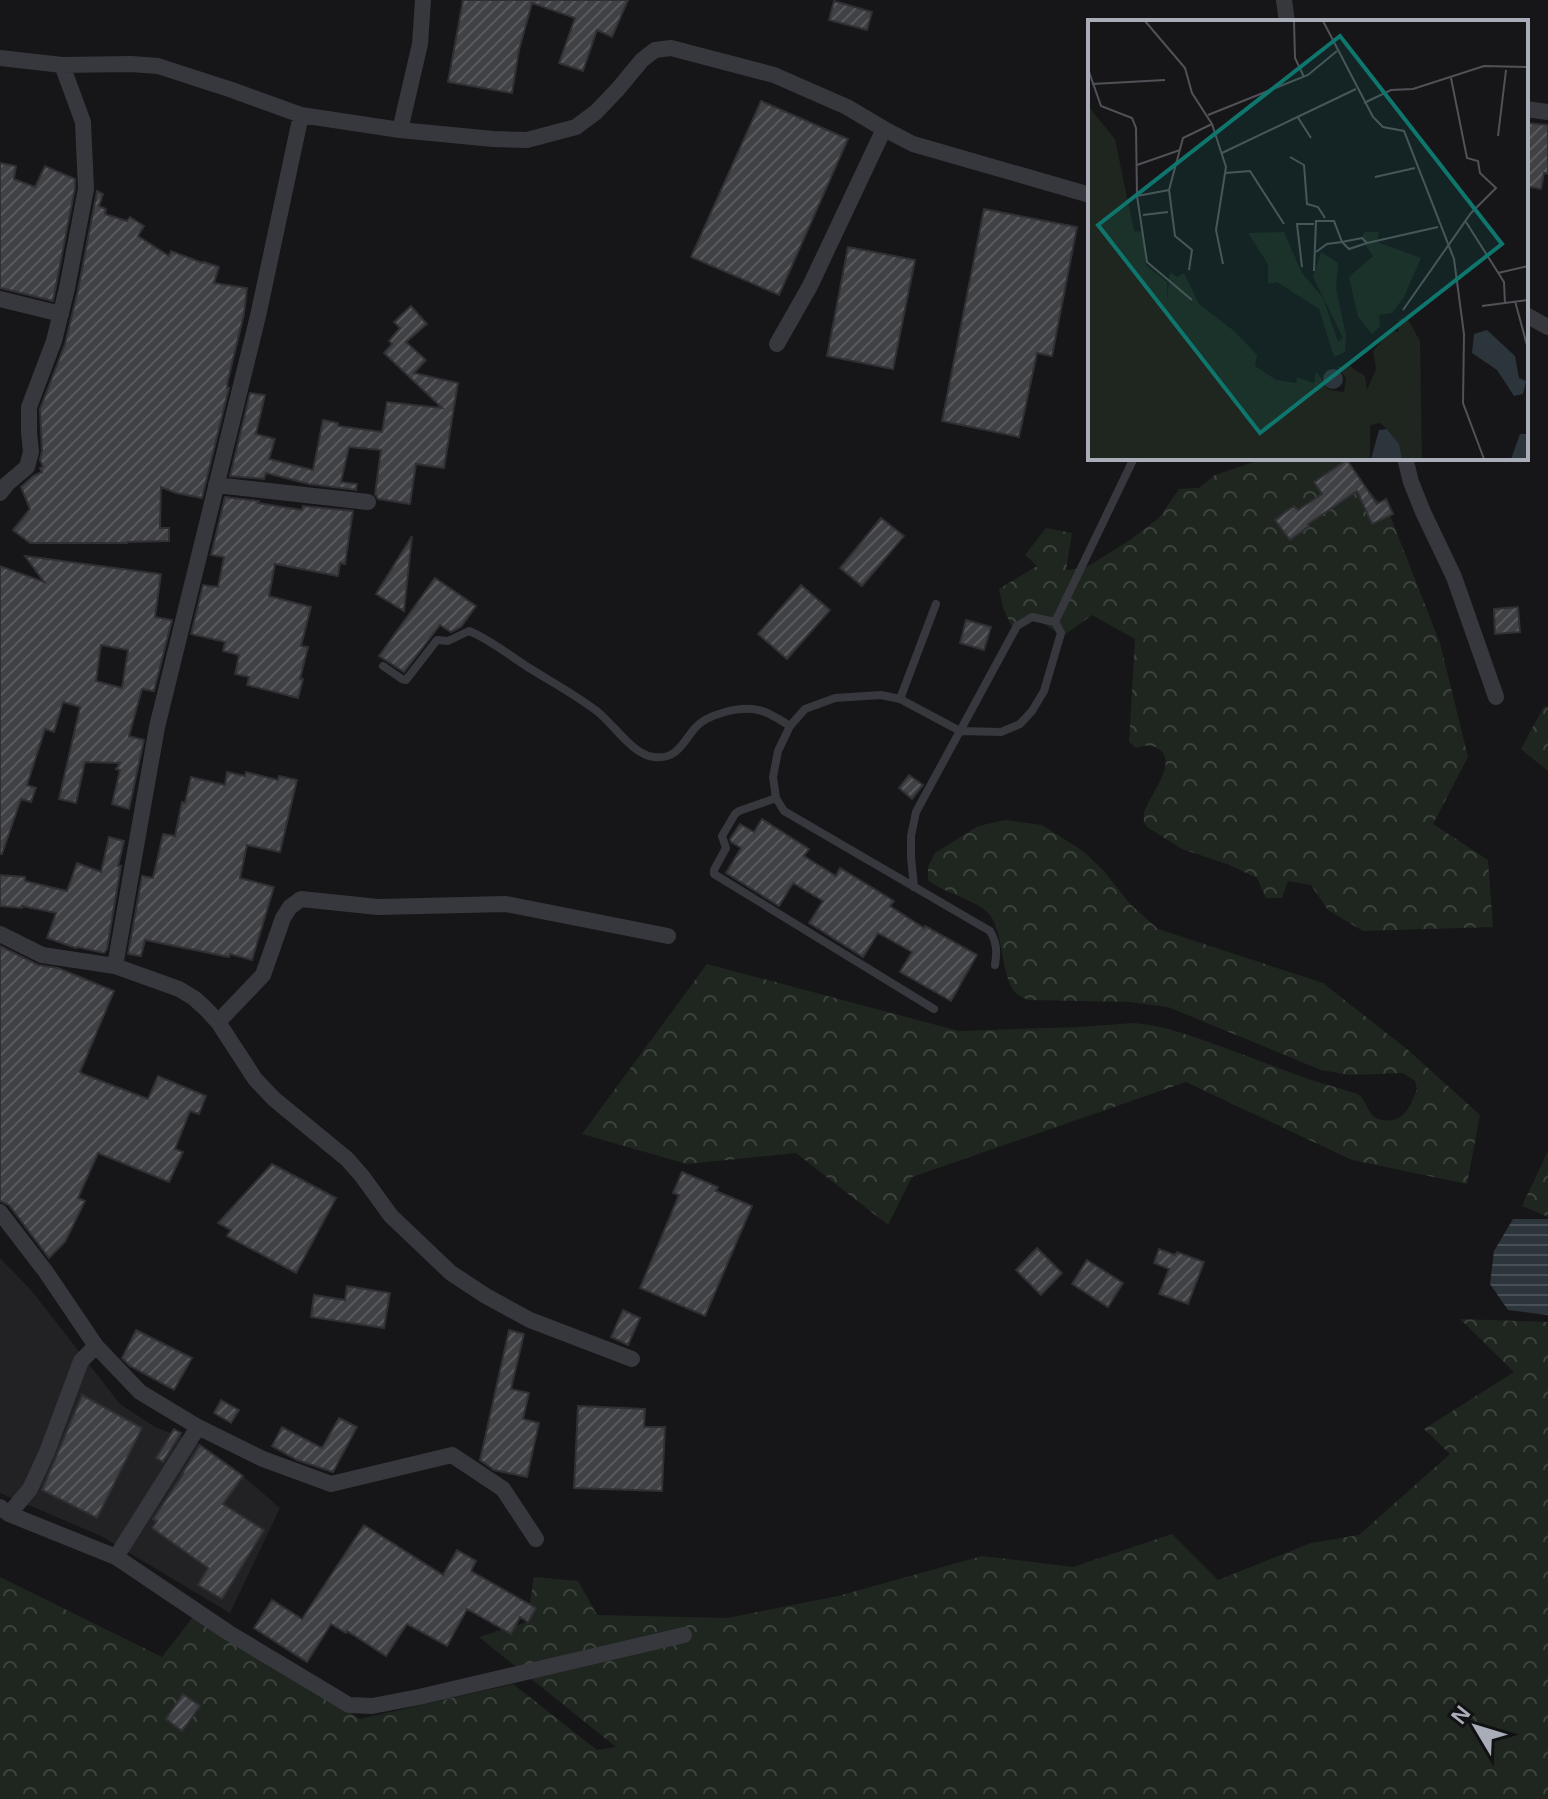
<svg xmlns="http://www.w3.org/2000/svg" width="1548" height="1799" viewBox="0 0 1548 1799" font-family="Arial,sans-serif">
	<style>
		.built { fill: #222225 }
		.forest { fill: url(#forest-crowns) }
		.water { fill: url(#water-rules) }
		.building { fill: url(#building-hatch); stroke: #303034; stroke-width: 2; fill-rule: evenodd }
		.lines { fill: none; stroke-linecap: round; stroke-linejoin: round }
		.service { stroke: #37383d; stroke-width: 8 }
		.minor { stroke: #37383d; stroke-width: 16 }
		.inset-road { fill: none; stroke: #505258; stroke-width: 2 }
		.view { fill: #0f766e; fill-opacity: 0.15; stroke: #0f766e; stroke-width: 4 }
		.inset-edge { fill: none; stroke: #a8adb8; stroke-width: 4 }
	</style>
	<defs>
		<pattern id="forest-crowns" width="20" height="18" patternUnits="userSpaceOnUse" patternTransform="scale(2)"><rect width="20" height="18" fill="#1e261f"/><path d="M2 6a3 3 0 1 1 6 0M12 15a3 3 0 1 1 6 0" fill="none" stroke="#3c433d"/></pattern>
		<pattern id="water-rules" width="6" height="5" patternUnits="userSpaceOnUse" patternTransform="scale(2)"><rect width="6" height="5" fill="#2c353c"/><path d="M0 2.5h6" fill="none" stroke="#485056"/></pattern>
		<pattern id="building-hatch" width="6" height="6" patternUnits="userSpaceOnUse" patternTransform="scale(2)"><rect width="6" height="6" fill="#404145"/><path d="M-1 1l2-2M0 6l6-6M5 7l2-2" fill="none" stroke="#595a5e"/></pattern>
	</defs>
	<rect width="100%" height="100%" fill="#161618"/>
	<path class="built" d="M0,1258L31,1290L120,1404L155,1427L198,1443L243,1476L280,1508L230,1613L101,1536L0,1493Z"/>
	<path class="forest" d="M1266,458H1346L1365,486L1389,513L1440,643L1468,757L1433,824L1488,860L1493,927L1363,931L1328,910L1311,885L1288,881L1282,898H1266L1257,878L1227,864L1182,849L1147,827C1144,821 1143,821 1144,814C1147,798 1178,764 1160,750C1152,744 1144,745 1136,748L1129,742L1135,639L1092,615L1063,636L1036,619L1014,631L1003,608L999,589L1037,566L1025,555L1046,528L1072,533L1066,570L1085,568L1127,542L1159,518L1179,489L1199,488L1215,475Z
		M1544,706L1548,707V771L1521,749Z
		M1006,820L1042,825L1083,851L1104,871L1130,904L1158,929L1323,983L1408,1050L1480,1115L1467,1184L1352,1160L1186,1082L912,1177L888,1225L796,1153L687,1164L582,1134L707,964L959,1031L1080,1027L1134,1023L1150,1025L1169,1029L1206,1041L1311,1080L1358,1094C1366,1100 1366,1108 1372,1115C1375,1118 1379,1120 1383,1120C1404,1124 1411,1105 1417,1089L1415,1081L1403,1073L1350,1075L1321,1070L1168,1007L1129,1002L1028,1000C1025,998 1020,997 1017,994C1001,980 1004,937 992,918C981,900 946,895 928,880V867L935,853L978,826Z
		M1548,1151V1217L1522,1206Z
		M1460,1319L1548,1322V1799H0V1577L162,1657L193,1617L360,1719L513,1684L597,1750L616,1747L479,1637L527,1622L534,1577L578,1581L597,1615L727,1618L838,1596L982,1556L1073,1567L1172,1534L1218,1580L1311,1543L1359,1535L1450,1454L1424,1429L1514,1372Z"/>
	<path class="water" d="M1513,1219H1548V1315L1508,1310L1490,1284L1494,1251Z"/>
	<path class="building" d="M463,0H628L612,37L597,30L583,71L559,63L575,18L532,3L519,50L512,93L448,82Z
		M834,1L872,12L867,30L829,20Z
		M761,101L848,139L779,295L691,257Z
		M1526,123L1548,125V174L1544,173L1541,189L1526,186Z
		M0,163L16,166L14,179L35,187L45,166L75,179V188L53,301L0,288Z
		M97,191L103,194L99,206L106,209L105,214L127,221L130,217L144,226L138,236L169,256L171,251L203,263L204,262L219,267L214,283L247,288L244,314L228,380L227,388H229L202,498L176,493L161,487L160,528H169V541L127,542V543H30L13,530L30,509L21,487L33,476L42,472L40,468L43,467L40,460L42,451L40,409L65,344L78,290Z
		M984,209L1077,227L1052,356L1037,353L1019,437L942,421Z
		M848,247L915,260L893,369L827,356Z
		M411,306L427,324L406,342L426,360L414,373L458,383L444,468L416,464L410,504L378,499L375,494L381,450L349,447L341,482L357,484L356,490L309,484L266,473L264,479L230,476L250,393L265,395L256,434L275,439L269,459L313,470L323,420L338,423V426L382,432L387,402L442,408L384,353L392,344L389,341L400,328L394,322Z
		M1347,460L1377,504L1386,499L1393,514L1372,524L1357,491L1308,524L1309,526L1290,540L1275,520L1294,506L1298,510L1322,494L1314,482Z
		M225,497L259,501L258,503L302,510L303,506L353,511L345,564L340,563L338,576L275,564L269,596L311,607L301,646L308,647L300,679H303L298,698L247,685L249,677L235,674L239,655L223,651L225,642L191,634L203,585L218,587L224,557L211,555Z
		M881,518L904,536L862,586L840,568Z
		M412,536L404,611L376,594Z
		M25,556L161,574L155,617L172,620L154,691L142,689L129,736L144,740L129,809L112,804L120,770L116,769L120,763L85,762L76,803L59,799L80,707L63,702L54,732L45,729L27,785L36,788L31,802L21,799L2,854H0V566L44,582ZM101,645L128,650L122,688L96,681Z
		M435,578L476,606L461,627L451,632L440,625L404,672L379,656Z
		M801,585L830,610L787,659L758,634Z
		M1518,607L1520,632L1495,634L1494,609Z
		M966,620L991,627L984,650L960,643Z
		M227,772L245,776L246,772L278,780L279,776L297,780L280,852L247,845L240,878L274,887L252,960L230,954L229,957L145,940L141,956L128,954L142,876L153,878L163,834L175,836L182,802L185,803L191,777L225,785Z
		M909,775L923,785L912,799L899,788Z
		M762,819L809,849L804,856L836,876L840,868L894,901L890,906L924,928L925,926L977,955L951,1001L900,972L912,952L878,933L863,957L809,923L823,901L793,883L779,906L726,873L741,848L731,842L730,839L740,824L754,832Z
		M109,837L124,841L118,866H121L107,949L104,953L77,947L76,948L47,938L56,913L22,906V908L0,906V875L25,877V881L67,891L77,863L101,872Z
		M0,946L38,965L58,968L114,991L80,1072L83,1074L148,1099L158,1076L206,1096L199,1114L190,1111L175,1149L183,1152L169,1182L98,1153L78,1198L85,1201L65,1242L49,1258L9,1205L0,1201Z
		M272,1164L336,1198L296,1273L227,1236L231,1230L218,1223Z
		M682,1172L718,1187L716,1191L752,1206L705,1316L640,1288L679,1195L673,1193Z
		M1037,1248L1062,1273L1041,1295L1016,1270Z
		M1159,1249L1175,1255L1177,1252L1204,1262L1188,1304L1159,1294L1169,1269L1154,1263Z
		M1087,1260L1123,1283L1108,1307L1072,1284Z
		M347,1286L390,1293L384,1328L311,1317L314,1295L345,1300Z
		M623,1310L640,1318L628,1345L611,1337Z
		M136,1330L192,1358L174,1390L130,1366L122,1358Z
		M509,1330L524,1334L511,1389L529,1393L523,1419L539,1423L527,1477L494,1470L480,1460Z
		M82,1395L142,1428L97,1518L42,1490Z
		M221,1400L239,1410L231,1423L214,1413Z
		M578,1406L645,1409L644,1427H665L662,1491L574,1488Z
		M339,1418L357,1427L333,1472L297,1460L272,1446L282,1427L322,1448Z
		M174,1429L181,1433L163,1462L156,1458Z
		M200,1445L243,1476L223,1504L264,1530L222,1599L198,1585L208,1568L152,1528L157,1521L153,1519L183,1474H182Z
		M364,1525L443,1575L457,1550L476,1561L471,1571L536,1608L528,1622L520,1617L511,1634L467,1609L447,1646L407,1624L386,1656L347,1631L346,1633L331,1624L307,1662L254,1628L272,1600L302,1619Z
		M183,1694L200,1706L182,1731L166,1719Z"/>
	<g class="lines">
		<path class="service" d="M1055,622L1134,458
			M383,666L402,679L406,680L437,640L448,641L469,631C489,639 508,654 526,666C550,681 576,695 598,712C614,725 633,755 654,757C677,760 683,742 695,728C707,714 740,706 758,710C769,712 780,720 790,726
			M900,699L936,604
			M776,798L739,811L735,814L722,836L726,848L714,870V874L934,1009
			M914,887L911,857V836L916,812L1017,626L1032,617L1055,622L1061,633L1044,691L1032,711L1020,724L1001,732L960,731L900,699L881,695L835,698L805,709L790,726L778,751L773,777L776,798L784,811L990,931C997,943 997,952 995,965"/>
		<path class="minor" d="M1284,0L1287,22
			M0,58L62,65L131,64L158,66L232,90L301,115L400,130L493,139L527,140L576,127L596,112L618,89L642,60L655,50L671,48L774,75L847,107L884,129L913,144L1090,195
			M1526,109L1548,112
			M400,130L420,44L423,0
			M0,299L61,314
			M1526,315L1548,327
			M777,344L810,286L884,129
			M1405,458L1411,482L1423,512L1454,577L1496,697
			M216,485L368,502
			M0,493L7,484L27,467L31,452L29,432V407L54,341L67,288L86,189L83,122L62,65
			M0,934L42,955L115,966L179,989L194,998L206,1009L218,1022L255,1079L274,1099L347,1159L362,1176L391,1216L451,1273L486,1296L530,1320L632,1359
			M115,966L157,727L258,316L301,115
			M218,1022L263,975L283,918L290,907L301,899L378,907L506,904L668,936
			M0,1212L46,1272L96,1346L140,1392L198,1427L263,1459L331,1484L452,1455L503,1489L536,1539
			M0,1507L9,1514L116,1557L229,1633L349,1705L372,1706L419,1697L684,1635
			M9,1514L30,1489L47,1452L81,1361L96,1346
			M116,1557L198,1427"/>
	</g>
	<g transform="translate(1088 20)">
		<rect width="440" height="440" fill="#161618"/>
		<path d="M0,86L27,119L46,211L55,212L58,245L79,262V280L82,252L89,257L96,253L111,284L146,311L169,335L167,346L188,360L208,363L209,357L226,363L228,351L241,370L256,372L258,358L249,347L260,345L277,356L279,370L288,349L285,331L303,310L310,312L311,299L319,298L332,321L334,439H308L299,426L303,413L292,403L282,405V439H0ZM196,212L214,253L235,278L250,322L255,318L225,257L233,232L250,243L248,269L258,315L257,332L246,337L231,289L189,262L180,264V244L160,213ZM277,212H291L289,222L333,238L316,277L304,293L291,295L292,306L284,314L270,297L261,257L285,236L273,218Z" fill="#1e261f"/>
		<path d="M399,310L427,336L431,358L438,361L435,374L426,376L409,350L384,333L386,314ZM235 359a10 10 0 1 1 20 0a10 10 0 1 1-20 0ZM299,409L311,424L314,439H283L291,410ZM432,414H440V439H423Z" fill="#2c353c"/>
		<path class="inset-road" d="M57,1L97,48L104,73L124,104L95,118L81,170L87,216L104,230L101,250M206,1L207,38L216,57M235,1L285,97L295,107L316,111L366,239L376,314L375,383L396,439M0,49L13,86L44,98L48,108L49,176L59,242L104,280M4,64L77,60M276,83L303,70L325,69L396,46L440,47M120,95L220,55L249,31M209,96L223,118M124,104L138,147L128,210L135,244M410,116L418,50M134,133L268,69M202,137L216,145L219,184L230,187L237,198M49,145L92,130M137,153L162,151L196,204M287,157L327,148M49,176L81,170M55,195L80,192M378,202L416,262L417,284M279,223L350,207M214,247L209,204H226M226,251L228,201H246L254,222L261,229L279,223L274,218L254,222L239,224L228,232M410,253L440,246M427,281L440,329M394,286L440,280M315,290L383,193L408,168L392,153L390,141L379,138L363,58"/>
		<path class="view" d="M252,16L414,224L172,413L10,205Z"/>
		<rect width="440" height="440" class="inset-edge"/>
	</g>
	<g transform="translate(1476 1727) rotate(308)" stroke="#111113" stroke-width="6" paint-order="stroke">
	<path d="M0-6L14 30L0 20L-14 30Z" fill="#a8adb8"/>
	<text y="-12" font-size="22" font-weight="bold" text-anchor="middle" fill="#a8adb8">N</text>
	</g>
</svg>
